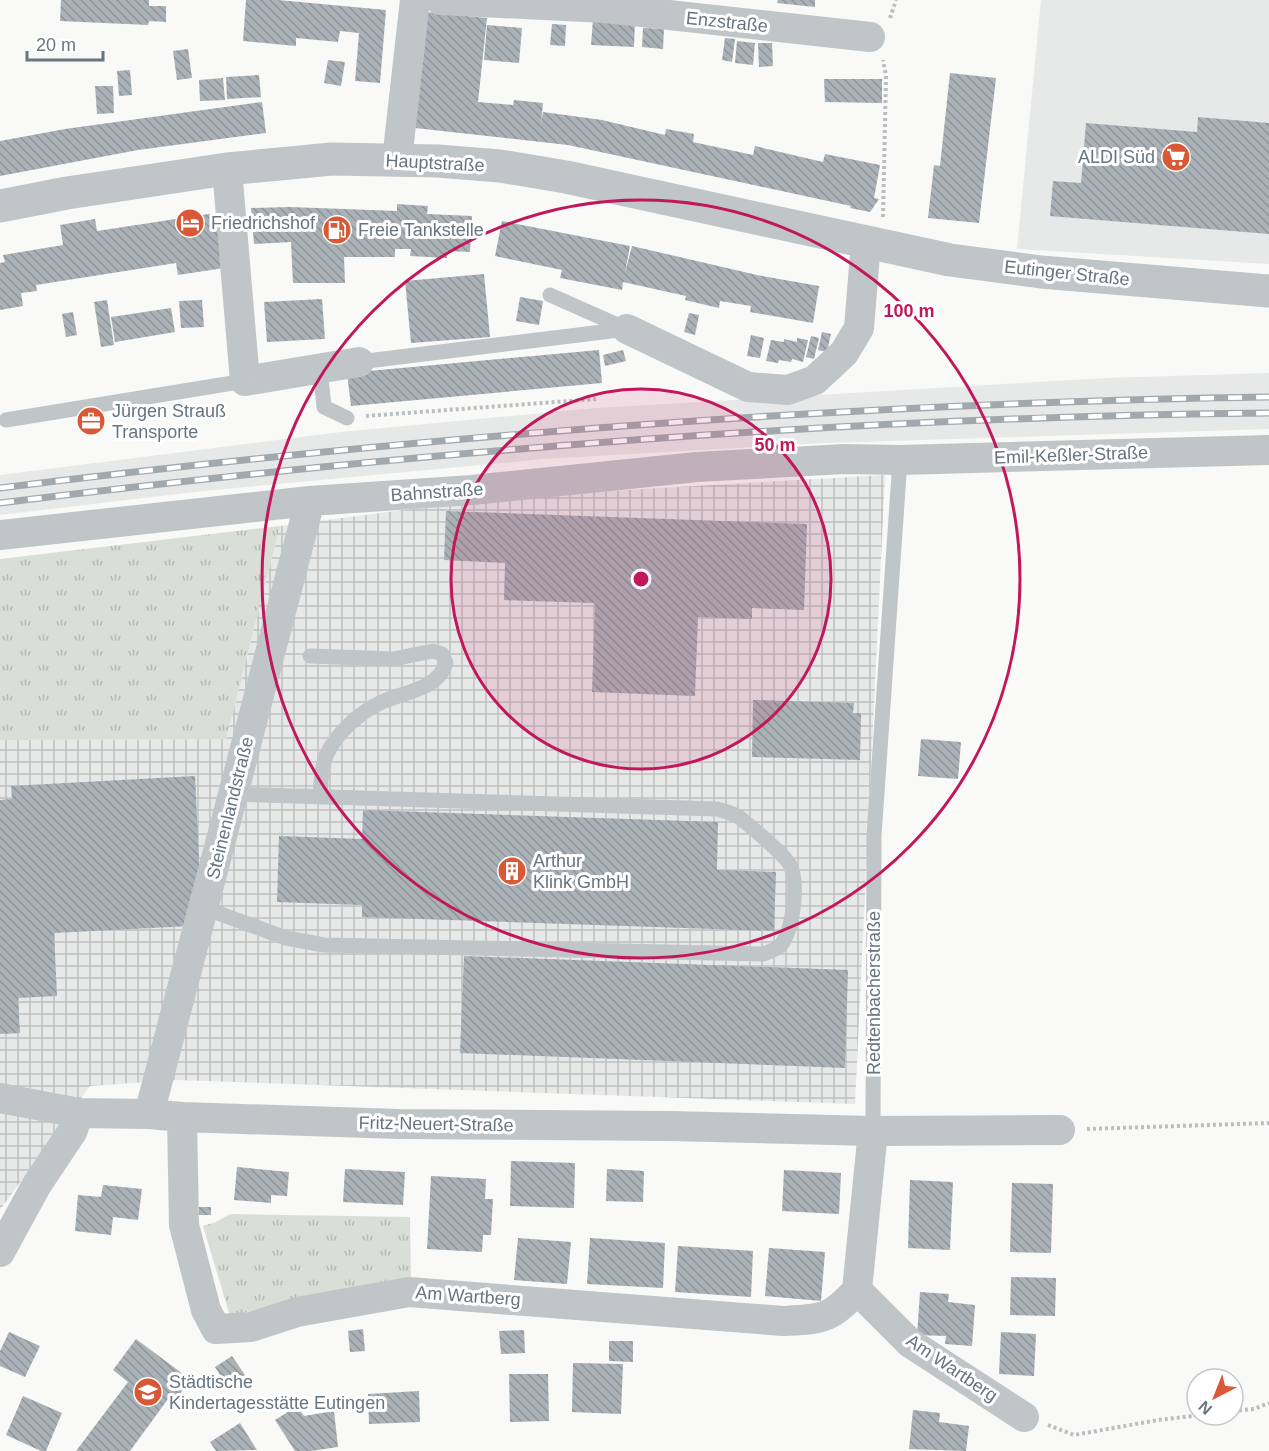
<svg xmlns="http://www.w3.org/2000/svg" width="1269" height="1451" viewBox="0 0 1269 1451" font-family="Arial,sans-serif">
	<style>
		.built { fill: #e7e8e8 }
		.industrial { fill: url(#industrial-grid) }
		.grass { fill: url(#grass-tufts) }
		.building { fill: url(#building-back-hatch) }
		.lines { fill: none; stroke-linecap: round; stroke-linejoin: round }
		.path { stroke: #bbbec0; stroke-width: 4; stroke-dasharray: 3 3; stroke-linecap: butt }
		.service { stroke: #c0c5c8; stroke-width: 15 }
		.minor { stroke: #c0c5c8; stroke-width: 30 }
		.tertiary { stroke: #c0c5c8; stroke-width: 33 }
		.rail-casing { stroke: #a2a9ae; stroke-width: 7 }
		.rail { stroke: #fff; stroke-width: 4.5; stroke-dasharray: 14; stroke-linecap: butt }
		.ring { fill: none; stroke: #c2185b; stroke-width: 3 }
		.labels { text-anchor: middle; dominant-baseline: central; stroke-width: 6; stroke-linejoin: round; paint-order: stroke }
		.street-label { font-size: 18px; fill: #667580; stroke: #fff }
		.poi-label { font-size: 18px; fill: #667580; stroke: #fff; text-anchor: start }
		.centre { fill: #c2185b; stroke: #fff; stroke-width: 3 }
		.ring-label { font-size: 18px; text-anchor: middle; font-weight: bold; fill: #c2185b; stroke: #fff; stroke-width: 6; stroke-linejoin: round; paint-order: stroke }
	</style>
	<defs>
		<pattern id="industrial-grid" width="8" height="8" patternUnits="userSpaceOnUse" patternTransform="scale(1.5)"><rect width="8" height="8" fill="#e7e8e8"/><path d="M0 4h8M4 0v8" fill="none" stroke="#bfc1c1"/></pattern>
		<pattern id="grass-tufts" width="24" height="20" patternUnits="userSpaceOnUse" patternTransform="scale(1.5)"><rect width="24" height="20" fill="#d9ded6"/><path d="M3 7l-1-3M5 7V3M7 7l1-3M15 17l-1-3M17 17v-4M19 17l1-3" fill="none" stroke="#b4b9b3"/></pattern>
		<pattern id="building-back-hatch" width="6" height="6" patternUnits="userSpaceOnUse" patternTransform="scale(1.5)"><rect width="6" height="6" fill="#aab2b7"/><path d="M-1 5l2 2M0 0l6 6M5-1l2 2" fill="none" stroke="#8e959a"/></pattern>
	</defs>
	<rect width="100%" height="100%" fill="#f9f9f7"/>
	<path class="built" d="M1041,0H1269V264L1017,249Z
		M1269,373V429L826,443L544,459L203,491L0,515V475L341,432L596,408L1107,378Z"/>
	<path class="industrial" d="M885,475L855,1104L176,1080L90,1086L0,1210V740L226,739L280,526L504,497Z"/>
	<path class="grass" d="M280,526L226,739L0,740V559Z
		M230,1214L410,1217L411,1281L380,1282L230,1316L203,1226L216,1222Z"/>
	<path class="building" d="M61,0H149V6H166V22L149,21L148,25L60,21Z
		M246,0H278L386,10L380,83L355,81L359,33L340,31L338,42L296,38V46L243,41Z
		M778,0H815V7L777,3Z
		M426,12L487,18L478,102L513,105L514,100L543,103L541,123L543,112L602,120L665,135L666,129L694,134L693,142L753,155L755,146L823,162L825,154L880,165L874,198L879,199L870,212L850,208L851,206L568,145L415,128Z
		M593,19L635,21L634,47L591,45Z
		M552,24L566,25L565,46L550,45Z
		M487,25L522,28L519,63L484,60Z
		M643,28L664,29L663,49L642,47Z
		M725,38L735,39L732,62L722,60Z
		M737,41L755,43L753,65L735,63Z
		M758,43H772L773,66L759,67Z
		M188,49L192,78L177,80L173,51Z
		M328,60L345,62L341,86L324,83Z
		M130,70L132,95L119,96L117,71Z
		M950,73L996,78L979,223L928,218L934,165L940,166Z
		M259,75L261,97L227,99L226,77Z
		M223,78L225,100L200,101L199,80Z
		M824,79H882V103L825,102Z
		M95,86H113L114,113L97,114Z
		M262,102L266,133L138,150L0,176V141L65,129Z
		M1198,117L1269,123V234L1050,216L1053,181L1081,183L1086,123L1197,132Z
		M397,204L428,206L427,214L472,216L470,252L447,251V258L410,256L411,249H395V257H344L345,283H293L291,242L254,244L251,208L290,207L397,211Z
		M215,213L224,268L178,275L176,263L36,285L37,291L21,293L23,306L0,310V263L5,262L3,255L63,245L60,225L95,219L97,231Z
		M502,221L630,246L625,273L632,246L757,275L819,286L813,323L750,312L751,306L720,301L719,308L685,300L686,296L623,282L622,290L560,278L562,270L495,256Z
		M484,274L490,337L411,343L405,281Z
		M520,297L543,301L539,325L516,321Z
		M322,299L325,339L267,342L264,302Z
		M107,300L114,345L101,347L94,302Z
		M202,300L204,327L181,328L179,301Z
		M171,308L175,332L115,342L111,317Z
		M73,312L77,335L66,337L62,314Z
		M689,313L699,315L695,335L684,332Z
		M822,332L831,334L827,352L818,350Z
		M751,335L764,338L760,358L747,356Z
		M811,336L819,338L814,359L806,357Z
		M797,338L808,340L803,362L792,359L791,362L779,360L778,363L766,361L771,340L784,342V339L797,342Z
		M599,350L602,383L351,406L347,373Z
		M623,350L626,361L605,366L603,355Z
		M446,511L807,524L804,610L752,608V619L698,617L695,696L592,692L595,603L504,600L505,563L444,560Z
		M753,700L854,703L853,713H861L860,760L752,757Z
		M921,739L961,742L958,779L918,776Z
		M195,776L201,901L189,902L190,926L54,933L57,996L18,998L20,1033L0,1034V800L12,799L11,786Z
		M363,810L718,822L717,870L776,872L774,931L362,917V905L277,902L279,836L362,839Z
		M464,956L848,970L845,1068L460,1053Z
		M511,1161L575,1163L574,1208L510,1206Z
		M237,1167L289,1172L287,1196L271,1195V1203L234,1200Z
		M345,1169L405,1172L403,1205L343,1202Z
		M607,1169L644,1171L643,1202L606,1201Z
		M784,1170L841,1173L839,1214L782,1211Z
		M431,1176L486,1179L485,1199H493L491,1235H483L482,1252L427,1249Z
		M910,1180L953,1182L950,1250L908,1248Z
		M1012,1183L1053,1184L1051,1253L1010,1252Z
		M103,1185L142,1189L138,1220L113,1217L111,1235L75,1231L78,1195L101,1197Z
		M199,1207H211V1215H199Z
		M518,1238L571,1242L567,1284L514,1280Z
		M590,1238L665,1243L663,1288L587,1284Z
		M678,1246L753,1251L751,1297L675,1292Z
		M769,1248L825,1252L821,1301L765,1296Z
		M1011,1277L1056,1278L1055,1316L1010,1315Z
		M920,1292L949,1294L948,1302L975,1305L972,1346L945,1344L946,1336L917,1335Z
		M363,1329L365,1351L350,1352L348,1331Z
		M524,1330L525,1353L501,1354L499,1331Z
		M9,1332L40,1346L25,1377L0,1366V1351Z
		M1001,1332L1036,1334L1034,1376L999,1374Z
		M136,1339L191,1380L173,1403L168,1399L130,1451H76L128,1382L113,1370Z
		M609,1341H633V1362L609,1361Z
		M232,1356L245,1375L228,1387L215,1367Z
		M573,1363L623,1364L621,1414L572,1412Z
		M509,1374H548L549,1421L510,1422Z
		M419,1391L420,1422L369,1424L368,1394Z
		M23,1396L62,1413L46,1451H41L6,1435Z
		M297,1406L304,1416L334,1411L338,1447L311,1451H295L275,1420Z
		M913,1410L940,1413L939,1422L969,1426L966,1451L909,1449Z
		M240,1423L257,1450L216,1451L210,1442Z"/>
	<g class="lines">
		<path class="path" d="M890,18L896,0
			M883,217L886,76L883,60
			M366,416L596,399
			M1087,1129L1269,1123
			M1233,1411L1254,1409L1269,1403
			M1048,1425L1074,1435L1158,1420L1202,1415"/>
		<path class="service" d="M550,295L627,329
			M359,362L627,329
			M320,369L324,407L347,418
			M6,420L245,381
			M310,656L393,659L433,651L442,654L446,663C438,690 403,692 382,702C360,712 336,733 326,756C321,767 321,784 320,797
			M204,908L286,938L324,945L763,954C768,952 776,950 780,946C793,932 799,883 790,865C784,854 750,826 739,817C732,813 725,811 717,809L233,794
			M873,1131L874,836L900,460"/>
		<path class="minor" d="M440,0L605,8L870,37
			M397,160L415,0
			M227,169L245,381L359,362
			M627,329L748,387L788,390L815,380L844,353L859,328L866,242
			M0,535L310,501L472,490L697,467L845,459L900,460L1269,450
			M0,1098L79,1113L149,1114L182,1117L399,1124L670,1126L873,1131L1060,1130
			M149,1114L310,501
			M182,1117L184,1225L206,1310L216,1329L251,1327L297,1312L409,1292L783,1321C822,1319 830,1320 857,1290L873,1131
			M0,1252L36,1186L72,1132L79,1113
			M857,1290L910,1343L1024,1417"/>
		<path class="tertiary" d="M0,206L67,193L227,169L332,159L438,161L500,166L566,177L950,260L1041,272L1269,291"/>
		<g class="rail-casing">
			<path id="rail" d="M0,488C421,436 844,403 1269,397
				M0,503C421,451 845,417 1269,413"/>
		</g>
		<use href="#rail" class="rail"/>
	</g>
	<circle cx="641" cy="579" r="190" fill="#c2185b" fill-opacity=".12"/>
	<g class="ring">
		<circle cx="641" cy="579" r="190"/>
		<circle cx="641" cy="579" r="379"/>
	</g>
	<defs>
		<g id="supermarket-disc" transform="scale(1.5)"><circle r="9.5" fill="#d95836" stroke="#fff"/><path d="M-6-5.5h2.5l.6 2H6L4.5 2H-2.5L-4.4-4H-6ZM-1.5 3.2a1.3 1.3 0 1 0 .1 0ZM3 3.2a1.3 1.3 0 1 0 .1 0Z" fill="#fff"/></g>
		<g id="hotel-disc" transform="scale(1.5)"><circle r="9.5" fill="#d95836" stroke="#fff"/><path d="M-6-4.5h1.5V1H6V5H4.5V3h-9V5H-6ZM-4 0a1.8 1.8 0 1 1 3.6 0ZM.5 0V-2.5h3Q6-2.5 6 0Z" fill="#fff"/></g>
		<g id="fuel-disc" transform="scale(1.5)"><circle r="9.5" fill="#d95836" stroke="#fff"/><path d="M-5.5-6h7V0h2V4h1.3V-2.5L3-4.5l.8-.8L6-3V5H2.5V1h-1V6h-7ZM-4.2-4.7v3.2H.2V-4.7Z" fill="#fff"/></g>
		<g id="office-disc" transform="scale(1.5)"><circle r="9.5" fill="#d95836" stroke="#fff"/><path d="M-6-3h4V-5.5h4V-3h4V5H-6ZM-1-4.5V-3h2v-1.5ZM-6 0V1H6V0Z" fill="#fff"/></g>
		<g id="building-disc" transform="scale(1.5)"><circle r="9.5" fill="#d95836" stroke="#fff"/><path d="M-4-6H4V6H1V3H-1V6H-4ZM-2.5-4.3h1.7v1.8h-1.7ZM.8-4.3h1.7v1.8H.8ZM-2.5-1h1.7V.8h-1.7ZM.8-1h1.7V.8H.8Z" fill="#fff"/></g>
		<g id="school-disc" transform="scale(1.5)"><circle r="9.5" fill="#d95836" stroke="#fff"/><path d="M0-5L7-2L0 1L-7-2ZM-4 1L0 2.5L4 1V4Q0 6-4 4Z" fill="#fff"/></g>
	</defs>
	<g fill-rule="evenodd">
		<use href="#supermarket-disc" x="1176" y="157"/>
		<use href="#hotel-disc" x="190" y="223"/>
		<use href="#fuel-disc" x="337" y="230"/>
		<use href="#office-disc" x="91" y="421"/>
		<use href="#building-disc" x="512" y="871"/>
		<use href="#school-disc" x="148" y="1392"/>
	</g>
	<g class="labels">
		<g class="street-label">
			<text transform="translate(727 22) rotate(6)">Enzstraße</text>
			<text transform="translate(435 163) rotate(3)">Hauptstraße</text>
			<text transform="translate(1067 273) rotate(6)">Eutinger Straße</text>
			<text transform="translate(1071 455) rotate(-2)">Emil-Keßler-Straße</text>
			<text transform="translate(437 492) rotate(-4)">Bahnstraße</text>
			<text transform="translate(230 808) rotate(-76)">Steinenlandstraße</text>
			<text transform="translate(874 993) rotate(-90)">Redtenbacherstraße</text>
			<text transform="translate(436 1124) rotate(1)">Fritz-Neuert-Straße</text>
			<text transform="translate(468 1296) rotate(4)">Am Wartberg</text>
			<text transform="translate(952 1368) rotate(34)">Am Wartberg</text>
		</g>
		<g class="poi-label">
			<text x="1155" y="157" text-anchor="end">ALDI Süd</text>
			<text x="211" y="223">Friedrichshof</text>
			<text x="358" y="230">Freie Tankstelle</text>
			<text x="112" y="411">Jürgen Strauß<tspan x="112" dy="21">Transporte</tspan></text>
			<text x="533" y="861">Arthur<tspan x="533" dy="21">Klink GmbH</tspan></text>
			<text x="169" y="1382">Städtische<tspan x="169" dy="21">Kindertagesstätte Eutingen</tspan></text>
		</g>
	</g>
	<circle cx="641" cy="579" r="9" class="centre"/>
	<g class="ring-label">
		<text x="909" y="317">100 m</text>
		<text x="775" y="451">50 m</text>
	</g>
	<g transform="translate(1215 1397) rotate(222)"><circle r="28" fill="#ffffff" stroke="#c2c8cc" stroke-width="1.5"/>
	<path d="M0-4.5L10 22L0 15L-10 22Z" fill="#d95836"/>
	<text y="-9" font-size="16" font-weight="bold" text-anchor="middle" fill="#667580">N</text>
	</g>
	<path d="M27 51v9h76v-9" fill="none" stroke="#667580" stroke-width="3"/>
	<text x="36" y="51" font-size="18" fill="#667580" stroke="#ffffff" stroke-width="4.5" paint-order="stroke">20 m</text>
</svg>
